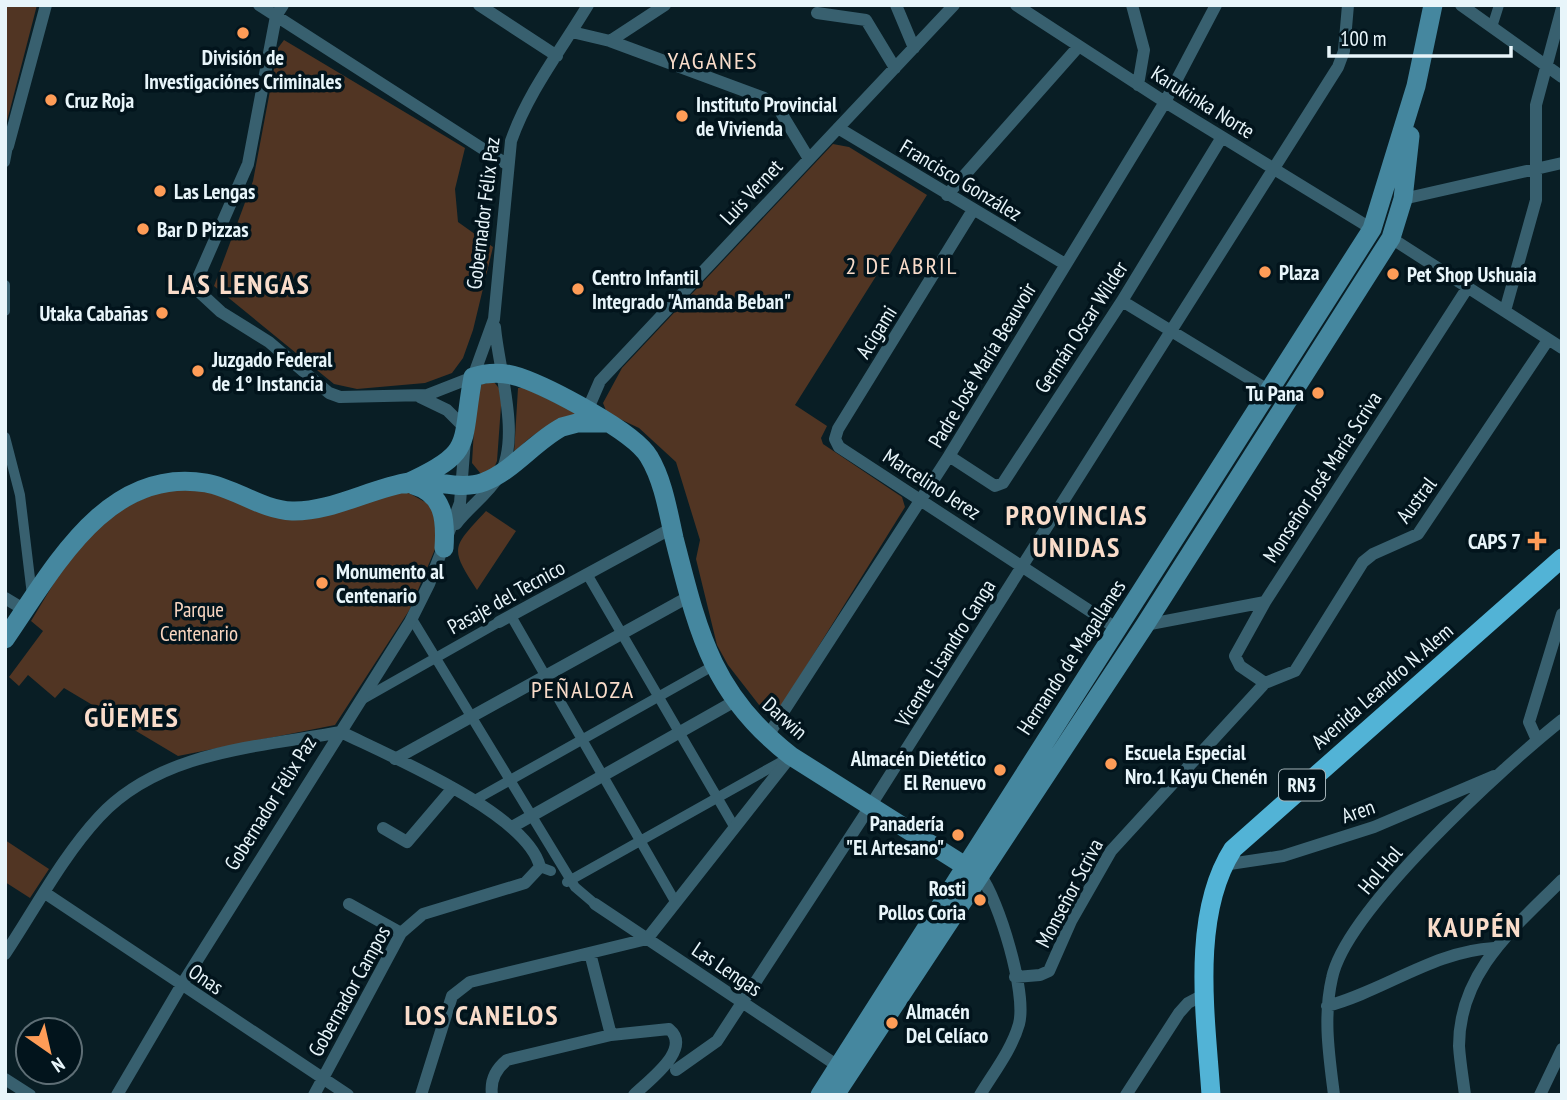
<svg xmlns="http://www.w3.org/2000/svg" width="1567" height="1100" viewBox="0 0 1567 1100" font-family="'PT Sans Narrow',sans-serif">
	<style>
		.green { fill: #513523 }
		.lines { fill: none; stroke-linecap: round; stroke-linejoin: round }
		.pedestrian { stroke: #38606f; stroke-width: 10 }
		.minor { stroke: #38606f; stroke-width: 12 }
		.secondary { stroke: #45879f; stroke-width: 19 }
		.trunk { stroke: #52b3d6; stroke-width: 19 }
		.poi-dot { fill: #fe9c57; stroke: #02141c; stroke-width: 2.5 }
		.labels { text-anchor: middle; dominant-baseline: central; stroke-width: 7; stroke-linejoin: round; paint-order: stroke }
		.shield { fill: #02141c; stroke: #a3b2b7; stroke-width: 2 }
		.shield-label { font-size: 19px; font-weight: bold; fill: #e8f5fa }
		.poi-label { font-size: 21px; font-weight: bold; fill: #e8f5fa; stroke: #02141c; text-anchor: start }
		.street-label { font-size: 21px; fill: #e8f5fa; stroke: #02141c }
		.park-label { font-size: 21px; fill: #f9d6c0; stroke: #02141c }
		.quarter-label { font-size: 24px; letter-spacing: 2px; fill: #f9dcca; stroke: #02141c }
		.district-label { font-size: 28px; font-weight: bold; letter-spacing: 2px; fill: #f9dcca; stroke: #02141c }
	</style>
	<rect width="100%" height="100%" fill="#091e25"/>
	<path class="green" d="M5,5H37L5,129Z
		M284,40L465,148L455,189L458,222L493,247L473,330L463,358L452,373L425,383L357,389L334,384L214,286L253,181L278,48Z
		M833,144L849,147L927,195L795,405L827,426L821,438L823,444L902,497L905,507L779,710L771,714L763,710L728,665L717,645L696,559L700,540L676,462L639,428L607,413L603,403L622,368Z
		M494,382L502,392L497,461L494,468L481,474L472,463L476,394L482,384Z
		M518,388H525L582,416C554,423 533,430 514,454Z
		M199,489L274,514L407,492L434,507L438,542L410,609L335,725L178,756L64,688L55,698L28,675L19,686L9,677L43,631L31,621L71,555L111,514L160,491Z
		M486,511L516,531L477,590C449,547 452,548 486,511Z
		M5,840L49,869L30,898L5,882Z"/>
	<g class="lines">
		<path class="pedestrian" d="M1492,27L1499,5
			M5,162L8,146
			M5,285V311
			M5,437L20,495L32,595
			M587,574L735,828
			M511,616L676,903
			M412,619L575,887L595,904
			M363,699L499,622
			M473,801L713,666
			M540,867L551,871
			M567,882L788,758"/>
		<path class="minor" d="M259,5L508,165
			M283,5L276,16L248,164L194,287L221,312L269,342L329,393L340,397L427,395L473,377L494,319L511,141C528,92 561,50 588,5
			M479,5L557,56
			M896,5L914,48
			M1016,5L1165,102L1372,229
			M1132,5L1144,50L1138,85
			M1461,5L1562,77
			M817,13L866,20L895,68
			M572,32L610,41L764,98L780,111L809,159
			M610,41L665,5
			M838,128L1065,264
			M5,146H8L46,5
			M947,195L1079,46
			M1403,199L1562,163
			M973,210L838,429L835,439L839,447L1116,628
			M1391,238L1562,348
			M1122,301L1268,390
			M1505,311L1536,200V105L1562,8
			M420,397L447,410L466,429
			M587,411L600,381L954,5
			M949,456L995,486L1003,483L1122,301L1222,137
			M456,524C469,507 487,495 499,476C522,438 498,367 495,327
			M5,598L25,610
			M499,622L672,528
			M1145,625L1265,602
			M1265,683L1240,666L1235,656L1265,602L1468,287
			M767,737L949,456L1165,102L1216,5
			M1537,740L1529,722L1562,614
			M395,759L690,596
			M512,827L735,701
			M383,828L407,842L453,788
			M1223,865L1283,856L1374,827L1494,776
			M980,875C999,900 1027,993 1019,1024C1012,1049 994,1072 980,1095
			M45,893L348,1095
			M349,904L401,933
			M595,904L838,1066
			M590,953L611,1035
			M5,954C35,909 62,857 99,817C160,751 258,747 341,732
			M1015,977L1040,975L1049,971L1071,921L1111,851L1265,683L1295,671L1363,562L1373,554L1418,534L1548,340
			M1327,1006C1384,991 1434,951 1494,948
			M676,1070L717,1041L871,805L1338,67L1344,51L1348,5
			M5,1079L30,1095
			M117,1095L181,986L410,622L429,584L460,503L465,440
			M314,1095L401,933L423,914L525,883L540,867C528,814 390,756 341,732
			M421,1095L452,996L470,982L647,939L791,756
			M492,1095C490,1081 496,1069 507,1060L611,1035L669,1029C693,1049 649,1080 634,1095
			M1126,1095L1179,1013L1188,1003L1205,994
			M1334,1095C1329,1055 1323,1017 1332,978C1346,910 1505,765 1562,720
			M1465,1095C1463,1079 1460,1062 1459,1046C1459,972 1514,928 1562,880
			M1540,1095L1562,1049"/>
		<path class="secondary" d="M405,484C476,452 460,446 473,377C488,372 504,372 519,377C548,387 634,431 649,457C663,480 668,511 674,538C698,631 711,694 791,756L973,871
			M413,485C444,494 446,519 444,548
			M5,639C53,570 106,466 206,483C235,488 262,510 292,511C332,512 371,488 410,482C434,479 461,491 484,482C513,471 534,442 562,427L577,423H605
			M820,1095L1372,229L1416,86L1433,5
			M835,1095L1145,625L1391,238L1403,199L1410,136"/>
		<path class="trunk" d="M1211,1095C1206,1018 1190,916 1233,849L1562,558"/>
	</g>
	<g class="poi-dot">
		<circle cx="243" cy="33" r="7"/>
		<circle cx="51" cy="100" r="7"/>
		<circle cx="682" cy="116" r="7"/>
		<circle cx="160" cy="191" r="7"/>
		<circle cx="143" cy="229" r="7"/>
		<circle cx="1265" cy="272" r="7"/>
		<circle cx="1393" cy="274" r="7"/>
		<circle cx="578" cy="289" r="7"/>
		<circle cx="162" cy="313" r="7"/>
		<circle cx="198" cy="371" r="7"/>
		<circle cx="1318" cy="393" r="7"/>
		<path d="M1533.5 530.5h7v7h7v7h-7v7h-7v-7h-7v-7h7z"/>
		<circle cx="322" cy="583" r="7"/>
		<circle cx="1111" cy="764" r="7"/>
		<circle cx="1000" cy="770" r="7"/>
		<circle cx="958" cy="835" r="7"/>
		<circle cx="980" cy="900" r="7"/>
		<circle cx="892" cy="1023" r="7"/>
	</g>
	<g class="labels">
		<rect class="shield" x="1279" y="769.5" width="46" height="31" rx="5"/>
		<g class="shield-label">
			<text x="1302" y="785">RN3</text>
		</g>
		<g class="poi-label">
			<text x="243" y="57" text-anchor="middle">División de<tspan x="243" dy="24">Investigaciónes Criminales</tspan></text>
			<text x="65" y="100">Cruz Roja</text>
			<text x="696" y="104">Instituto Provincial<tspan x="696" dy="24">de Vivienda</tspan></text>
			<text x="174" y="191">Las Lengas</text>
			<text x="157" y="229">Bar D Pizzas</text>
			<text x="1279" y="272">Plaza</text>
			<text x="1407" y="274">Pet Shop Ushuaia</text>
			<text x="592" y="277">Centro Infantil<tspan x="592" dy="24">Integrado "Amanda Beban"</tspan></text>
			<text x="148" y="313" text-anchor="end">Utaka Cabañas</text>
			<text x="212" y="359">Juzgado Federal<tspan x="212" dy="24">de 1° Instancia</tspan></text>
			<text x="1304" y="393" text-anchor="end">Tu Pana</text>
			<text x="1521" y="541" text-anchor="end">CAPS 7</text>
			<text x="336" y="571">Monumento al<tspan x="336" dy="24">Centenario</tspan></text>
			<text x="1125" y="752">Escuela Especial<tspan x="1125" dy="24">Nro.1 Kayu Chenén</tspan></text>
			<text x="986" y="758" text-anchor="end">Almacén Dietético<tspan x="986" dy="24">El Renuevo</tspan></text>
			<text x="944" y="823" text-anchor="end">Panadería<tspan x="944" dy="24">"El Artesano"</tspan></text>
			<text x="966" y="888" text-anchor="end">Rosti<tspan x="966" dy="24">Pollos Coria</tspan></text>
			<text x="906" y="1011">Almacén<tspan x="906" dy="24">Del Celíaco</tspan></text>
		</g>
		<g class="street-label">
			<text transform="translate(1203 102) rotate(32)">Karukinka Norte</text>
			<text transform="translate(961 180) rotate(31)">Francisco González</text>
			<text transform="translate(751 192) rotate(-47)">Luis Vernet</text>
			<text transform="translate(483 213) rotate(-83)">Gobernador Félix Paz</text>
			<text transform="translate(1081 327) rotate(-57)">Germán Oscar Wilder</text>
			<text transform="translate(876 332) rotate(-58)">Acigami</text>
			<text transform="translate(982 365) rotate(-59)">Padre José María Beauvoir</text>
			<text transform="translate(1322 477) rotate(-57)">Monseñor José María Scriva</text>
			<text transform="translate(932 484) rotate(33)">Marcelino Jerez</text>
			<text transform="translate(1416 500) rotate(-53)">Austral</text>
			<text transform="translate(506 597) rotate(-29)">Pasaje del Tecnico</text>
			<text transform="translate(945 653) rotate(-58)">Vicente Lisandro Canga</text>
			<text transform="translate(1071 657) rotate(-57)">Hernando de Magallanes</text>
			<text transform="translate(1382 686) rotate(-41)">Avenida Leandro N. Alem</text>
			<text transform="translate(785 718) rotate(42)">Darwin</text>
			<text transform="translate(270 803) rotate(-58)">Gobernador Félix Paz</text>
			<text transform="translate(1358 811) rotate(-19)">Aren</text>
			<text transform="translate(1380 870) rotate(-50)">Hol Hol</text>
			<text transform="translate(1069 893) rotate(-62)">Monseñor Scriva</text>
			<text transform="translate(727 969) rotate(34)">Las Lengas</text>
			<text transform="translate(206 979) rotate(34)">Onas</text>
			<text transform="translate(349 991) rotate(-61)">Gobernador Campos</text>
		</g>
		<g class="park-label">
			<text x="199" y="609">Parque<tspan x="199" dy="24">Centenario</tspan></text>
		</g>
		<g class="quarter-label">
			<text x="713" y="60">YAGANES</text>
			<text x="902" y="265">2 DE ABRIL</text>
			<text x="583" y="689">PEÑALOZA</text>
		</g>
		<g class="district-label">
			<text x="239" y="283">LAS LENGAS</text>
			<text x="1077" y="514">PROVINCIAS<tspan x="1077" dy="32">UNIDAS</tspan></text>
			<text x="132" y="716">GÜEMES</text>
			<text x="1475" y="926">KAUPÉN</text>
			<text x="482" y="1014">LOS CANELOS</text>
		</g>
	</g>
	<rect width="1567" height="1100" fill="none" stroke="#e8f5fa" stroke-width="14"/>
	<g transform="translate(49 1051) rotate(146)"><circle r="33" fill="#02141c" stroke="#5e6e75" stroke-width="2"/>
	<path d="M0-5L12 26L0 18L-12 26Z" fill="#fe9c57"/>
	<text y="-10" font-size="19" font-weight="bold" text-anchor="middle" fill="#e8f5fa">N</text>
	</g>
	<path d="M1329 46v10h182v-10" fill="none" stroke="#e8f5fa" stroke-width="3.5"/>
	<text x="1340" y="46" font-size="21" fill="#e8f5fa" stroke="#02141c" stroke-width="5" paint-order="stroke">100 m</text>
</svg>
